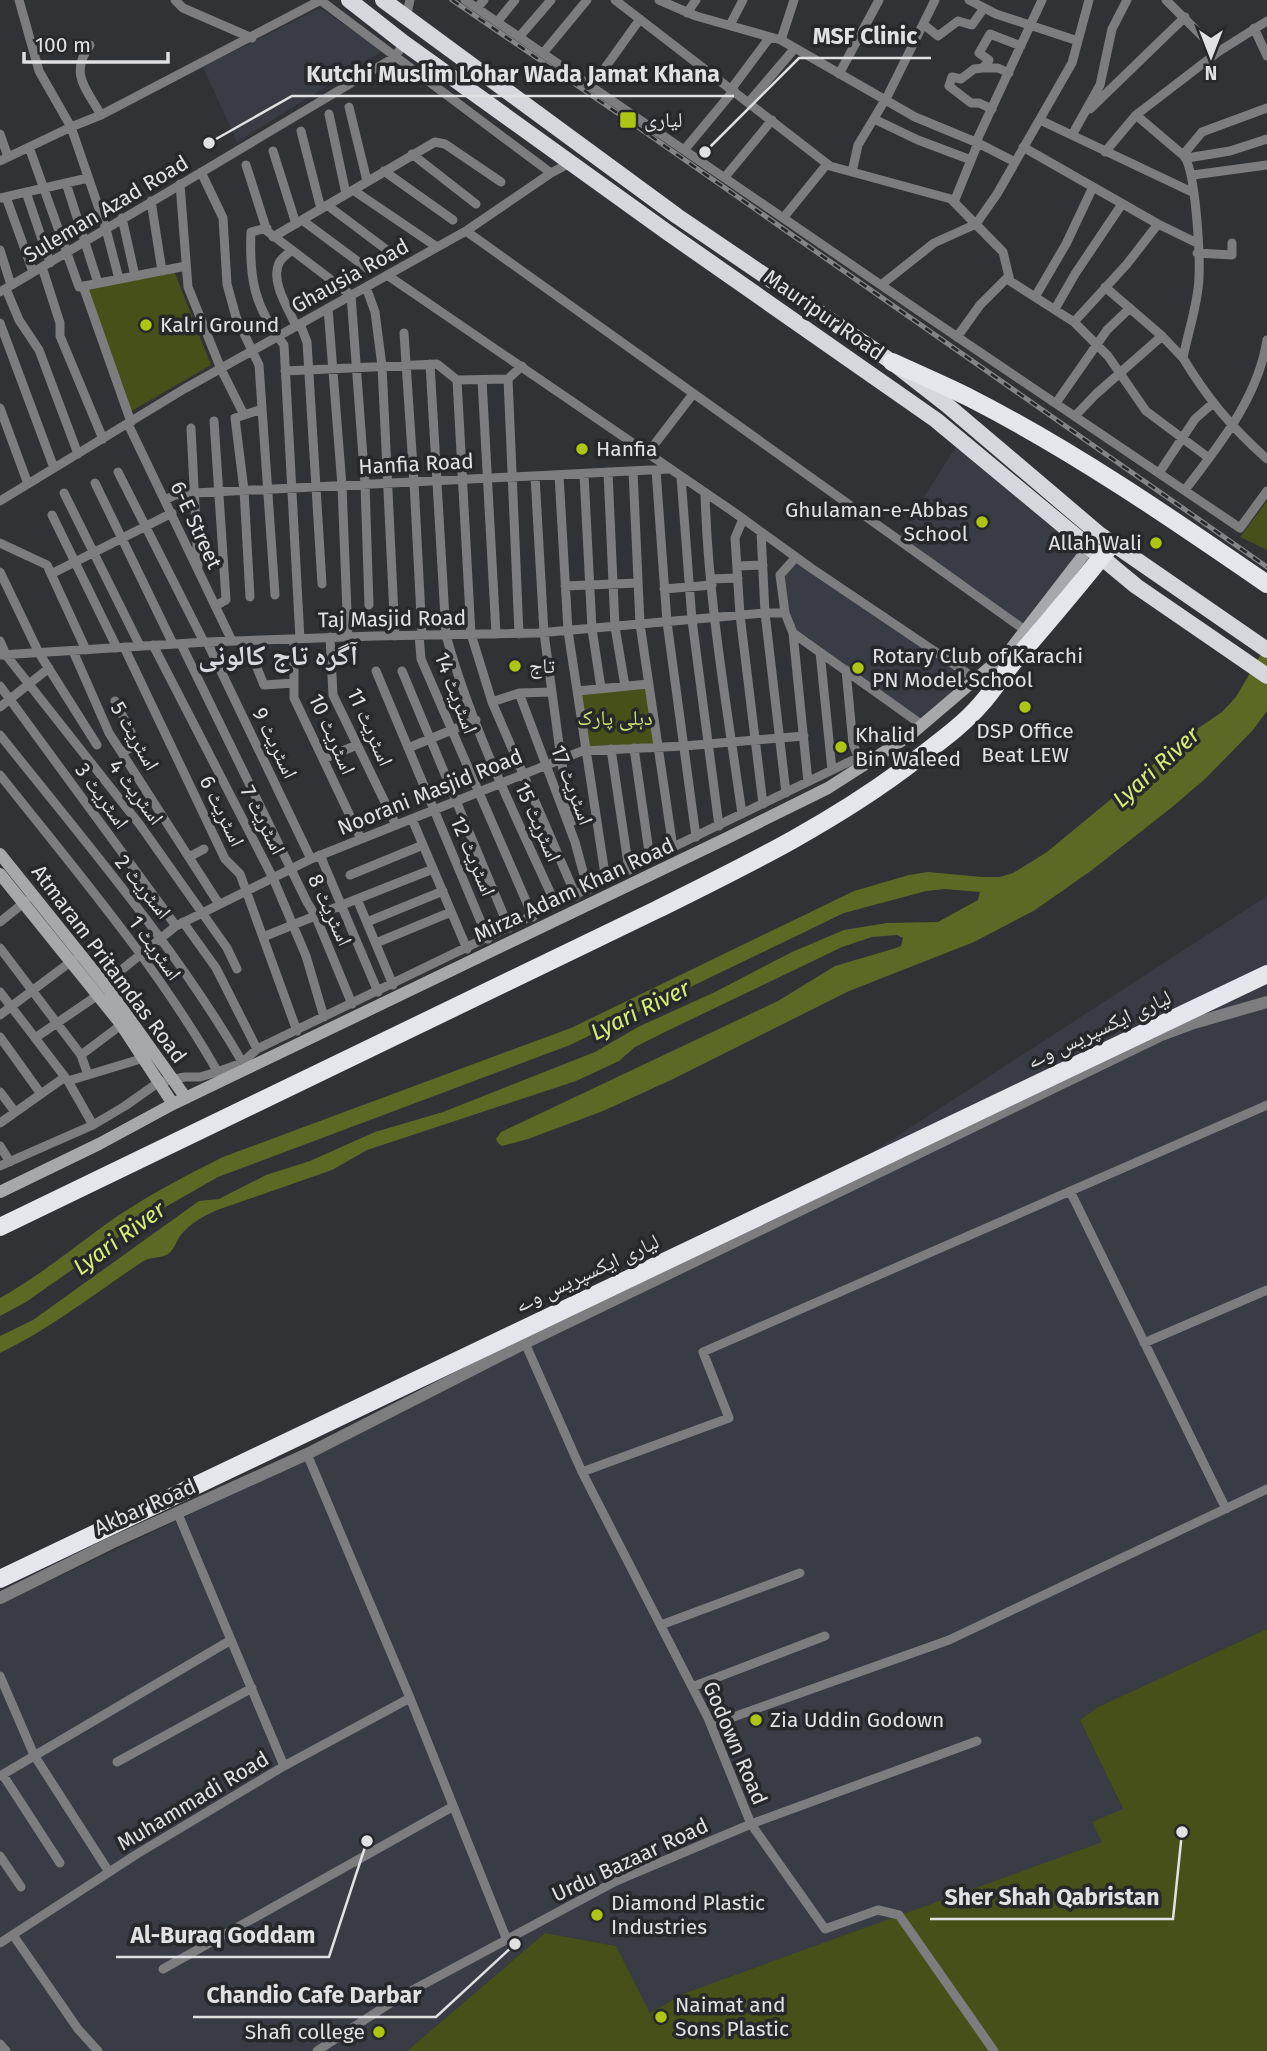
<svg xmlns="http://www.w3.org/2000/svg" width="1267" height="2051" viewBox="0 0 1267 2051" font-family="'Fira Sans','Noto Naskh Arabic',sans-serif">
	<style>
		.built { fill: #393b45 }
		.green { fill: #465018 }
		.water { fill: #5c6924 }
		.lines { fill: none; stroke-linecap: round; stroke-linejoin: round }
		.minor { stroke: #7d7d7f; stroke-width: 9 }
		.tertiary { stroke: #7d7d7f; stroke-width: 12 }
		.secondary { stroke: #a7a8ab; stroke-width: 12 }
		.trunk { stroke: #d6d7dc; stroke-width: 16 }
		.motorway { stroke: #e5e6eb; stroke-width: 18 }
		.rail-casing { stroke: #848588; stroke-width: 5 }
		.rail { stroke: #27282c; stroke-width: 2.5; stroke-dasharray: 8; stroke-linecap: butt }
		.poi-dot { fill: #acc613; stroke: #27282c; stroke-width: 2.5 }
		.labels { text-anchor: middle; dominant-baseline: central; stroke-width: 7; stroke-linejoin: round; paint-order: stroke }
		.poi-label { font-size: 21px; fill: #e1e1e4; stroke: #27282c; text-anchor: start }
		.street-label { font-size: 21px; fill: #e1e1e4; stroke: #27282c }
		.park-label { font-size: 21px; fill: #cbe36c; stroke: #27282c }
		.water-label { font-size: 23px; font-style: italic; fill: #d4ed75; stroke: #27282c }
		.district-label { font-size: 28px; font-weight: bold; fill: #d8d9df; stroke: #27282c }
		.leader { fill: none; stroke: #e1e1e4; stroke-width: 2.5 }
		.callout-dot { fill: #e1e1e4; stroke: #27282c; stroke-width: 2.5 }
		.callout-label { font-size: 23px; text-anchor: middle; font-weight: bold; fill: #e1e1e4; stroke: #27282c; stroke-width: 7; stroke-linejoin: round; paint-order: stroke }
	</style>
	<rect width="100%" height="100%" fill="#313236"/>
	<path class="built" d="M320,8L383,51L237,142L203,67Z
		M960,440L1094,558L1027,632L897,540Z
		M796,557L977,680L922,725L793,633L780,575Z
		M1267,896V1629L1098,1707L1080,1720L1123,1810L1103,1842L685,1993L650,2013L616,1946L545,1933L407,2051H0V1604L276,1474L473,1373L703,1262Z"/>
	<path class="green" d="M173,268L211,365L128,413L82,286Z
		M1267,501V550L1240,537Z
		M648,684L658,747L588,751L578,690Z
		M1267,1629V2051H407L545,1933L616,1946L650,2013L685,1993L1102,1842L1092,1822L1123,1809L1080,1720L1098,1707Z"/>
	<path class="water" d="M1267,644V711L1253,730L1206,778L1171,808L1092,870L1035,910L974,942L849,991L671,1080L603,1111L528,1139L502,1146L498,1143L496,1139L501,1132L778,1001L835,966L896,948L901,946L903,938L897,935L872,937L842,947L669,1030L635,1047L619,1061L576,1081L367,1150L332,1170L220,1209C205,1215 190,1223 180,1236C176,1242 174,1250 168,1254C160,1259 150,1256 142,1262C95,1293 52,1328 0,1353V1336L33,1320L199,1201L219,1199L266,1175L310,1161L375,1132L443,1112L595,1052L638,1027L715,992L792,952L844,930L887,923L938,922L978,900L980,892L945,889L926,891L844,913L570,1045L218,1177L146,1218L26,1302L0,1316V1298C36,1278 68,1252 102,1227C139,1200 181,1178 223,1157L571,1028L854,891L909,875L928,872L982,877H1000L1013,873L1047,852L1191,733L1222,712L1236,697Z"/>
	<g class="lines">
		<path class="minor" d="M19,0L39,71L71,127L106,229L119,279
			M175,0L183,8L252,38
			M320,0L551,173
			M465,0L916,309L1240,528L1267,491
			M615,0L830,166L951,199L1003,252L1010,281L1074,322L1108,356L1146,411L1209,458
			M659,0L696,16L781,40L915,117L978,143L1015,162
			M969,0L996,14L1078,41
			M1166,0L1218,52
			M477,8L484,0
			M687,13L696,0
			M406,18L410,0
			M498,21L515,0
			M923,24L938,36L958,21L972,25L984,8
			M730,25L743,0
			M1254,28L1267,56
			M520,36L551,0
			M781,40L794,0
			M90,45C69,74 86,88 101,115
			M544,52L587,0
			M983,68L974,69L961,79L952,77L949,86L971,103H979L992,109
			M1009,73L998,68H983L989,60L979,53L990,34L1021,46
			M839,74L879,0
			M592,86L640,19
			M732,88L770,37
			M749,102L795,48
			M349,107L367,181
			M1267,108L1202,132L1183,155C1196,167 1200,257 1199,278C1198,304 1188,332 1183,358C1208,399 1231,427 1267,459
			M1090,109L1185,17
			M329,114L346,194
			M1136,115L1183,155
			M874,119L918,140L971,160
			M1040,120L1194,193
			M301,131L321,209
			M0,134L8,157
			M1072,135L1100,85L1112,29L1127,0
			M976,142L1042,0
			M29,147L79,287L186,266
			M1023,147L1158,224L1197,243
			M685,149L734,90
			M273,151L296,224
			M1105,152L1136,115L1218,52L1267,21
			M412,154L476,204
			M1187,158L1230,151L1267,139
			M0,161L71,127L101,115L321,0
			M246,165L267,231L351,295L365,484L369,605
			M384,171L453,220
			M201,172L223,218L227,284L236,317L259,365L275,595
			M852,172L858,145L888,95L935,0
			M1193,175L1267,165
			M725,177L772,120
			M66,183L98,283
			M180,184L188,287L221,369L244,415
			M353,190L437,247
			M26,192L50,263
			M6,197L33,272
			M0,198L88,178
			M151,201L162,271
			M954,202L978,143
			M327,205L391,253
			M784,217L827,164
			M122,218L135,276
			M302,220L368,269
			M267,228L251,232C249,278 254,307 284,345L300,639
			M466,231L1026,631
			M273,237L435,142L445,144L501,182
			M0,250L11,285
			M291,251C287,254 281,259 279,263C270,282 289,309 296,326
			M1197,253L1232,255V243
			M42,267L60,323V336L103,439
			M387,275L735,513L811,568L992,690
			M881,285L934,243L976,224L997,194L1072,63L1089,0
			M83,286L131,422
			M366,287L375,312L382,366L395,636
			M1105,287L1162,336L1183,358
			M6,289L19,320L39,350L78,454
			M0,292L395,57L404,43
			M1035,297L1066,244L1093,187
			M328,308L342,486L348,637
			M1055,309L1075,274L1122,204
			M1074,322L1127,264L1158,224
			M0,323L54,468
			M300,324L307,342L322,584
			M404,333L414,482L422,635
			M957,337L980,305L1009,276
			M430,364L446,635C471,727 517,819 556,905
			M285,371L437,364L457,380L508,379
			M457,380L471,634L492,702L576,896
			M482,380L496,634
			M1056,403L1107,330L1130,308
			M0,408L28,484
			M1075,416L1096,394L1162,336
			M214,421L226,600L215,606
			M128,424L232,641
			M191,428L198,566
			M647,454L693,394
			M656,470L667,622L696,837
			M633,471L640,624L673,848
			M118,472L204,642
			M608,472L615,627L625,686
			M1159,473L1195,419L1213,403
			M584,474L592,629L601,688
			M559,475L568,631L606,881
			M535,476L544,633L561,759L573,821L568,823
			M681,477L692,620L719,826
			M95,483L173,644
			M1185,490C1219,445 1258,398 1267,340
			M64,493L140,646
			M705,493C708,601 727,708 742,814
			M165,500L175,495L194,493L669,469
			M0,501L184,389L466,231L551,173L570,163
			M52,515L117,648
			M743,519L735,538L740,615L763,804
			M761,532L765,613L786,793
			M0,543L47,565L86,650
			M796,557L780,575L785,613L793,633L922,725
			M737,566L763,565
			M0,572L39,653L97,745
			M51,574L172,513
			M711,579L738,578
			M565,586L638,583
			M664,589L712,585
			M250,597L244,490L235,418L262,409
			M793,633L808,782
			M519,634L508,379L522,366
			M419,635L421,659L533,917
			M330,637L333,695L396,825
			M294,639V698L361,839
			M0,641L6,655L140,825L227,948L237,969
			M246,641L264,685L294,683
			M207,642L311,859
			M181,644L307,902L316,917L352,1004
			M153,645L273,878L306,956L324,1017
			M124,647L225,859L240,874L297,1031
			M73,651L109,733L219,904
			M820,652L832,770
			M0,655L207,642L375,636L538,633L765,613H785
			M846,670L853,744L860,761
			M376,671L488,939
			M402,671L509,928
			M0,686L176,926
			M578,691L648,684
			M519,693L575,842L588,890
			M115,701L137,744L122,753
			M492,702L519,693L552,692
			M0,707L49,668
			M0,735C86,843 175,946 244,1065
			M408,748L476,720
			M634,748L650,859
			M611,749L629,870
			M323,759L357,745
			M0,775C77,872 159,968 220,1076
			M412,819L467,949
			M320,855L378,992
			M189,857L204,849
			M350,875L423,845
			M0,922L26,901
			M183,922L216,968L257,1049
			M367,922L443,891
			M263,937L357,899
			M376,943L451,912
			M0,948L81,1055L88,1075
			M104,984L176,926L311,859L582,751L684,746L804,736
			M393,985L357,899L433,869
			M0,992L68,1081L93,1125
			M0,1015L73,960
			M0,1037L41,1094
			M35,1038L98,995
			M81,1055L121,1025
			M68,1081L144,1058
			M0,1092L15,1112
			M0,1123L65,1077
			M0,1146L10,1162
			M0,1166L93,1125L125,1106L159,1082L185,1077H200L217,1072L242,1063L257,1049L859,757
			M1070,1191L1226,1509
			M525,1343L582,1472L708,1718L751,1824L825,1929L878,1910L899,1915L994,2051
			M1144,1343L1267,1290
			M307,1454L410,1698L507,1940
			M582,1472L729,1418L703,1352L1267,1105
			M178,1514L284,1766
			M661,1625L800,1573
			M0,1676L34,1755L109,1872
			M692,1687L825,1636
			M711,1725L949,1640L1267,1489
			M117,1762L252,1688
			M3,1775L60,1863
			M0,1776L231,1640
			M0,1856L21,1887
			M13,1935L78,2029L98,2051
			M0,1943L137,1854L284,1766L410,1698
			M163,1969L452,1807
			M0,2044L6,2051
			M317,2051L398,1998L616,1881L751,1824L977,1741"/>
		<path class="tertiary" d="M0,1598L111,1543L307,1454L525,1343L1159,1036L1194,1023L1267,1002"/>
		<path class="secondary" d="M0,854L109,990L186,1098
			M0,874L120,1023L173,1104
			M0,1192L99,1144L173,1104L725,839L828,788L909,736L1010,650L1095,540"/>
		<path class="trunk" d="M349,0L404,43L667,232L936,420L1136,586L1267,676
			M383,0L677,216L892,362L947,405L1099,534L1267,650"/>
		<path class="motorway" d="M892,362C918,374 944,385 970,398C1074,451 1171,518 1267,584
			M0,1227L656,910C747,865 837,821 917,759C939,742 963,725 981,704C994,690 1004,672 1017,658C1049,621 1081,583 1112,544
			M0,1579L1267,974"/>
		<g class="rail-casing">
			<path id="rail" d="M452,0L632,123L1267,567"/>
		</g>
		<use href="#rail" class="rail"/>
	</g>
	<g class="poi-dot">
		<rect x="619" y="111" width="18" height="18" rx="3.5"/>
		<circle cx="146" cy="325" r="7"/>
		<circle cx="582" cy="449" r="7"/>
		<circle cx="982" cy="522" r="7"/>
		<circle cx="1156" cy="543" r="7"/>
		<circle cx="515" cy="666" r="7"/>
		<circle cx="858" cy="668" r="7"/>
		<circle cx="1025" cy="707" r="7"/>
		<circle cx="841" cy="747" r="7"/>
		<circle cx="756" cy="1720" r="7"/>
		<circle cx="597" cy="1915" r="7"/>
		<circle cx="661" cy="2017" r="7"/>
		<circle cx="379" cy="2032" r="7"/>
	</g>
	<g class="labels">
		<g class="poi-label">
			<text x="644" y="120">لیاری</text>
			<text x="160" y="325">Kalri Ground</text>
			<text x="596" y="449">Hanfia</text>
			<text x="968" y="510" text-anchor="end">Ghulaman-e-Abbas<tspan x="968" dy="24">School</tspan></text>
			<text x="1142" y="543" text-anchor="end">Allah Wali</text>
			<text x="872" y="656">Rotary Club of Karachi<tspan x="872" dy="24">PN Model School</tspan></text>
			<text x="529" y="666">تاج</text>
			<text x="1025" y="731" text-anchor="middle">DSP Office<tspan x="1025" dy="24">Beat LEW</tspan></text>
			<text x="855" y="735">Khalid<tspan x="855" dy="24">Bin Waleed</tspan></text>
			<text x="770" y="1720">Zia Uddin Godown</text>
			<text x="611" y="1903">Diamond Plastic<tspan x="611" dy="24">Industries</tspan></text>
			<text x="675" y="2005">Naimat and<tspan x="675" dy="24">Sons Plastic</tspan></text>
			<text x="365" y="2032" text-anchor="end">Shafi college</text>
		</g>
		<g class="street-label">
			<text transform="translate(106 209) rotate(-31)">Suleman Azad Road</text>
			<text transform="translate(350 276) rotate(-29)">Ghausia Road</text>
			<text transform="translate(824 315) rotate(35)">Mauripur Road</text>
			<text transform="translate(416 464) rotate(-3)">Hanfia Road</text>
			<text transform="translate(196 525) rotate(65)">6-E Street</text>
			<text transform="translate(392 619) rotate(-1)">Taj Masjid Road</text>
			<text transform="translate(456 693) rotate(69)">اسٹریٹ 14</text>
			<text transform="translate(370 727) rotate(66)">اسٹریٹ 11</text>
			<text transform="translate(332 734) rotate(66)">اسٹریٹ 10</text>
			<text transform="translate(135 736) rotate(60)">اسٹریٹ 5</text>
			<text transform="translate(275 743) rotate(64)">اسٹریٹ 9</text>
			<text transform="translate(572 785) rotate(69)">اسٹریٹ 17</text>
			<text transform="translate(136 792) rotate(53)">اسٹریٹ 4</text>
			<text transform="translate(430 792) rotate(-22)">Noorani Masjid Road</text>
			<text transform="translate(102 796) rotate(54)">اسٹریٹ 3</text>
			<text transform="translate(222 811) rotate(64)">اسٹریٹ 6</text>
			<text transform="translate(263 820) rotate(63)">اسٹریٹ 7</text>
			<text transform="translate(538 822) rotate(66)">اسٹریٹ 15</text>
			<text transform="translate(473 856) rotate(67)">اسٹریٹ 12</text>
			<text transform="translate(143 887) rotate(51)">اسٹریٹ 2</text>
			<text transform="translate(574 890) rotate(-25)">Mirza Adam Khan Road</text>
			<text transform="translate(330 910) rotate(65)">اسٹریٹ 8</text>
			<text transform="translate(155 948) rotate(54)">اسٹریٹ 1</text>
			<text transform="translate(109 964) rotate(53)">Atmaram Pritamdas Road</text>
			<text transform="translate(1099 1029) rotate(-25)">لیاری ایکسپریس وے</text>
			<text transform="translate(587 1273) rotate(-25)">لیاری ایکسپریس وے</text>
			<text transform="translate(145 1507) rotate(-24)">Akbar Road</text>
			<text transform="translate(735 1743) rotate(67)">Godown Road</text>
			<text transform="translate(193 1801) rotate(-31)">Muhammadi Road</text>
			<text transform="translate(630 1860) rotate(-25)">Urdu Bazaar Road</text>
		</g>
		<g class="park-label">
			<text x="615" y="718">دہلی پارک</text>
		</g>
		<g class="water-label">
			<text transform="translate(1156 767) rotate(-42)">Lyari River</text>
			<text transform="translate(640 1010) rotate(-26)">Lyari River</text>
			<text transform="translate(119 1238) rotate(-36)">Lyari River</text>
		</g>
		<g class="district-label">
			<text x="278" y="655">آگرہ تاج کالونی</text>
		</g>
	</g>
	<path class="leader" d="M705 152L799 58H931M209 143L292 96H734M1182 1832L1173 1919H930M367 1841L329 1957H116M515 1944L436 2017H193"/>
	<g class="callout-dot">
		<circle cx="705" cy="152" r="7"/>
		<circle cx="209" cy="143" r="7"/>
		<circle cx="1182" cy="1832" r="7"/>
		<circle cx="367" cy="1841" r="7"/>
		<circle cx="515" cy="1944" r="7"/>
	</g>
	<g class="callout-label">
		<text x="865" y="44">MSF Clinic</text>
		<text x="513" y="82">Kutchi Muslim Lohar Wada Jamat Khana</text>
		<text x="1052" y="1905">Sher Shah Qabristan</text>
		<text x="223" y="1943">Al-Buraq Goddam</text>
		<text x="314" y="2003">Chandio Cafe Darbar</text>
	</g>
	<g transform="translate(1211 56) rotate(180)" stroke="#27282c" stroke-width="5" paint-order="stroke">
	<path d="M0-5L12 26L0 18L-12 26Z" fill="#e1e1e4"/>
	<text y="-10" font-size="19" font-weight="bold" text-anchor="middle" fill="#e1e1e4">N</text>
	</g>
	<path d="M24 52v10h144v-10" fill="none" stroke="#e1e1e4" stroke-width="3.5"/>
	<text x="35" y="52" font-size="21" fill="#e1e1e4" stroke="#27282c" stroke-width="5" paint-order="stroke">100 m</text>
</svg>
